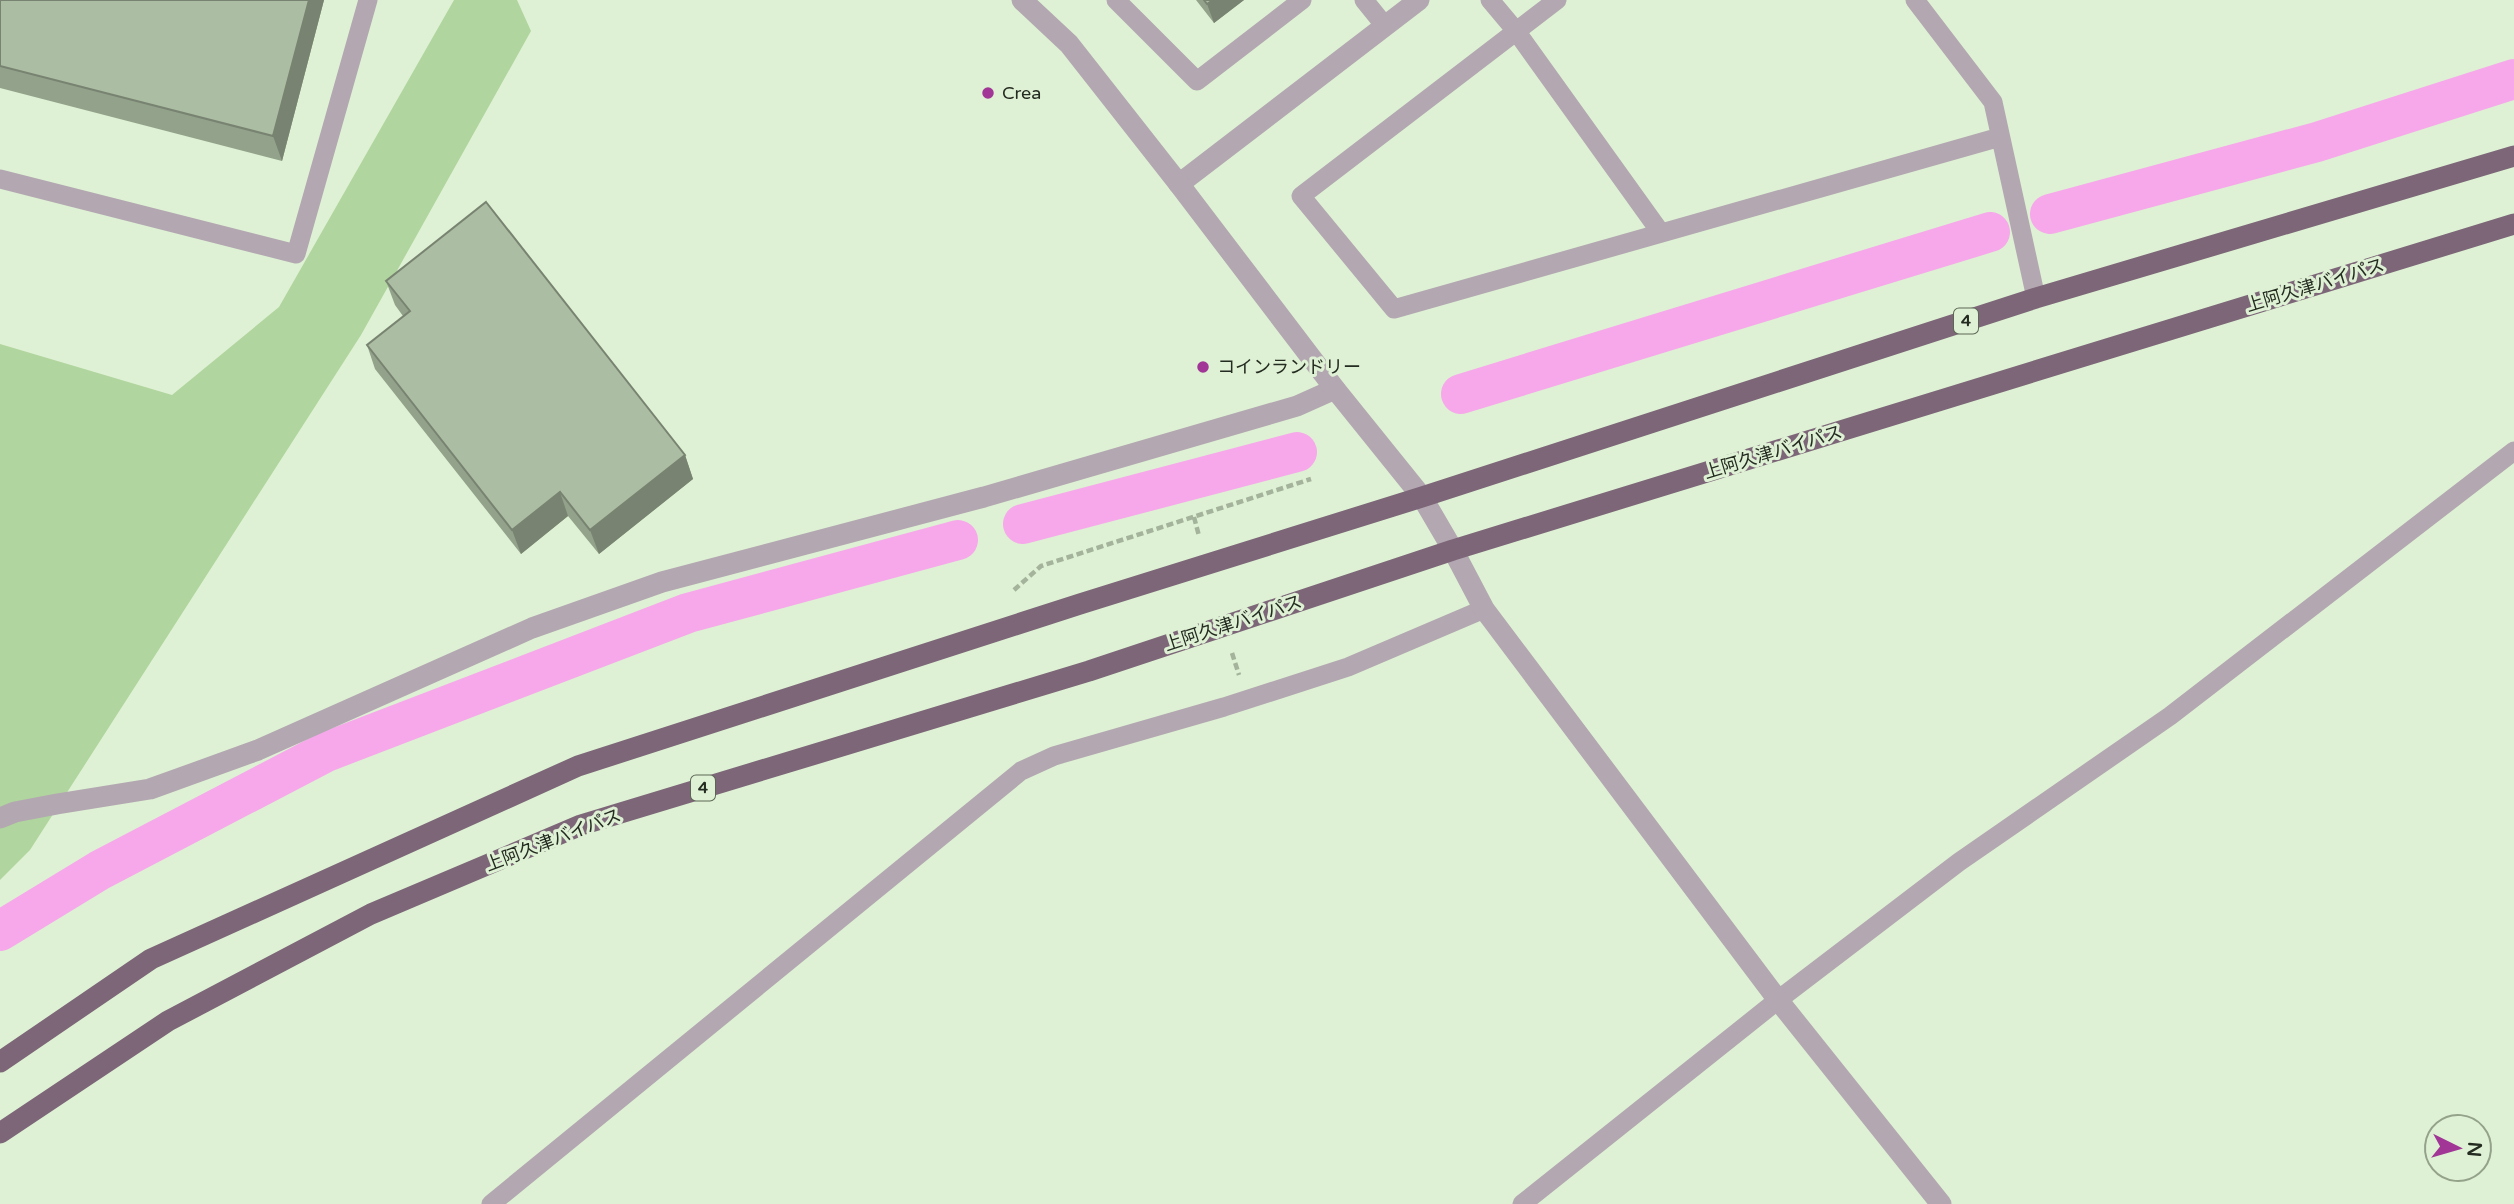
<svg xmlns="http://www.w3.org/2000/svg" width="2514" height="1204" viewBox="0 0 2514 1204" font-family="'Varela Round','Noto Sans JP',sans-serif">
	<style>
		.green { fill: #b1d59e }
		.lines { fill: none; stroke-linecap: round; stroke-linejoin: round }
		.canal { stroke: #f6a8ea; stroke-width: 40 }
		.path { stroke: #a4b39b; stroke-width: 4.5; stroke-dasharray: 7 3.5; stroke-linecap: butt }
		.service { stroke: #b3a7b1; stroke-width: 19 }
		.minor { stroke: #b3a7b1; stroke-width: 21 }
		.tertiary { stroke: #b3a7b1; stroke-width: 21 }
		.trunk { stroke: #7c6678; stroke-width: 21 }
		.wall { fill: #93a38b }
		.shaded-wall { fill: #788471 }
		.building { fill: #abbda2; stroke: #788471; stroke-width: 2 }
		.poi-dot { fill: #a13696; stroke: #def1d4; stroke-width: 2.5 }
		.labels { text-anchor: middle; dominant-baseline: central; stroke-width: 6; stroke-linejoin: round; paint-order: stroke }
		.shield { fill: #def1d4; stroke: #5c6656; stroke-width: 2 }
		.shield-label { font-size: 16px; font-weight: bold; fill: #242b20 }
		.poi-label { font-size: 18px; fill: #242b20; stroke: #def1d4; text-anchor: start }
		.street-label { font-size: 18px; fill: #242b20; stroke: #def1d4 }
	</style>
	<rect width="100%" height="100%" fill="#def1d4"/>
	<path class="green" d="M454,0H517L531,31L361,335L30,850L0,880V344L172,395L279,307Z"/>
	<g class="lines">
		<path class="canal" d="M2050,214L2317,142L2514,79
			M1461,394L1990,232
			M1023,524L1297,452
			M0,931L100,870L326,752L688,613L958,540"/>
		<path class="path" d="M1194,517L1199,536
			M1014,590L1041,566L1311,479
			M1232,653L1239,675"/>
		<path class="service" d="M1116,0L1197,81L1302,0
			M1364,0L1385,26
			M1490,0L1516,31L1661,233
			M1557,0L1301,196L1394,309L2000,137
			M1915,0L1993,102L2036,298
			M0,179L296,254L368,0
			M491,1204L1021,771L1054,756L1224,707L1348,667L1484,609
			M1522,1204L1778,1000L1959,862L2170,716L2514,451"/>
		<path class="minor" d="M1179,184L1419,0
			M1453,550L1484,609L1778,1000L1941,1204
			M0,818L15,812L57,804L150,789L258,750L532,628L662,582L984,497L1297,406L1335,389"/>
		<path class="tertiary" d="M1022,0L1069,44L1179,184L1335,389L1422,497L1453,550"/>
		<path class="trunk" d="M0,1062L151,959L578,766L1080,604L1422,497L2036,298L2514,156
			M0,1133L168,1021L371,914L581,825L1089,671L1453,550L2514,224"/>
	</g>
	<path class="wall" d="M0,0H324L282,161L0,88Z
		M1196,0H1244L1214,23Z
		M386,281L685,455L693,479L599,554L568,516L521,554L375,369L367,345L403,316L395,305Z"/>
	<path class="shaded-wall" d="M309,0H324L282,161L273,136Z
		M1213,0H1244L1214,23L1207,4Z
		M685,455L693,479L599,554L590,530Z
		M560,492L568,516L521,554L512,530Z"/>
	<path class="building" d="M0,0H309L273,136L0,66Z
		M1204,0H1213L1207,4Z
		M486,202L685,455L590,530L560,492L512,530L367,345L410,311L386,281Z"/>
	<g class="poi-dot">
		<circle cx="988" cy="93" r="7"/>
		<circle cx="1203" cy="367" r="7"/>
	</g>
	<g class="labels">
		<g class="shield">
			<rect x="1954" y="308.5" width="24" height="25" rx="5"/>
			<rect x="691" y="775.5" width="24" height="25" rx="5"/>
		</g>
		<g class="shield-label">
			<text x="1966" y="321">4</text>
			<text x="703" y="788">4</text>
		</g>
		<g class="poi-label">
			<text x="1002" y="93">Crea</text>
			<text x="1217" y="367">コインランドリー</text>
		</g>
		<g class="street-label">
			<text transform="translate(2315 285) rotate(-17)">上阿久津バイパス</text>
			<text transform="translate(1773 452) rotate(-17)">上阿久津バイパス</text>
			<text transform="translate(1233 623) rotate(-18)">上阿久津バイパス</text>
			<text transform="translate(553 840) rotate(-21)">上阿久津バイパス</text>
		</g>
	</g>
	<g transform="translate(2458 1148) rotate(95)"><circle r="33" fill="#def1d4" stroke="#94a28c" stroke-width="2"/>
	<path d="M0-5L12 26L0 18L-12 26Z" fill="#a13696"/>
	<text y="-10" font-size="19" font-weight="bold" text-anchor="middle" fill="#242b20">N</text>
	</g>
</svg>
